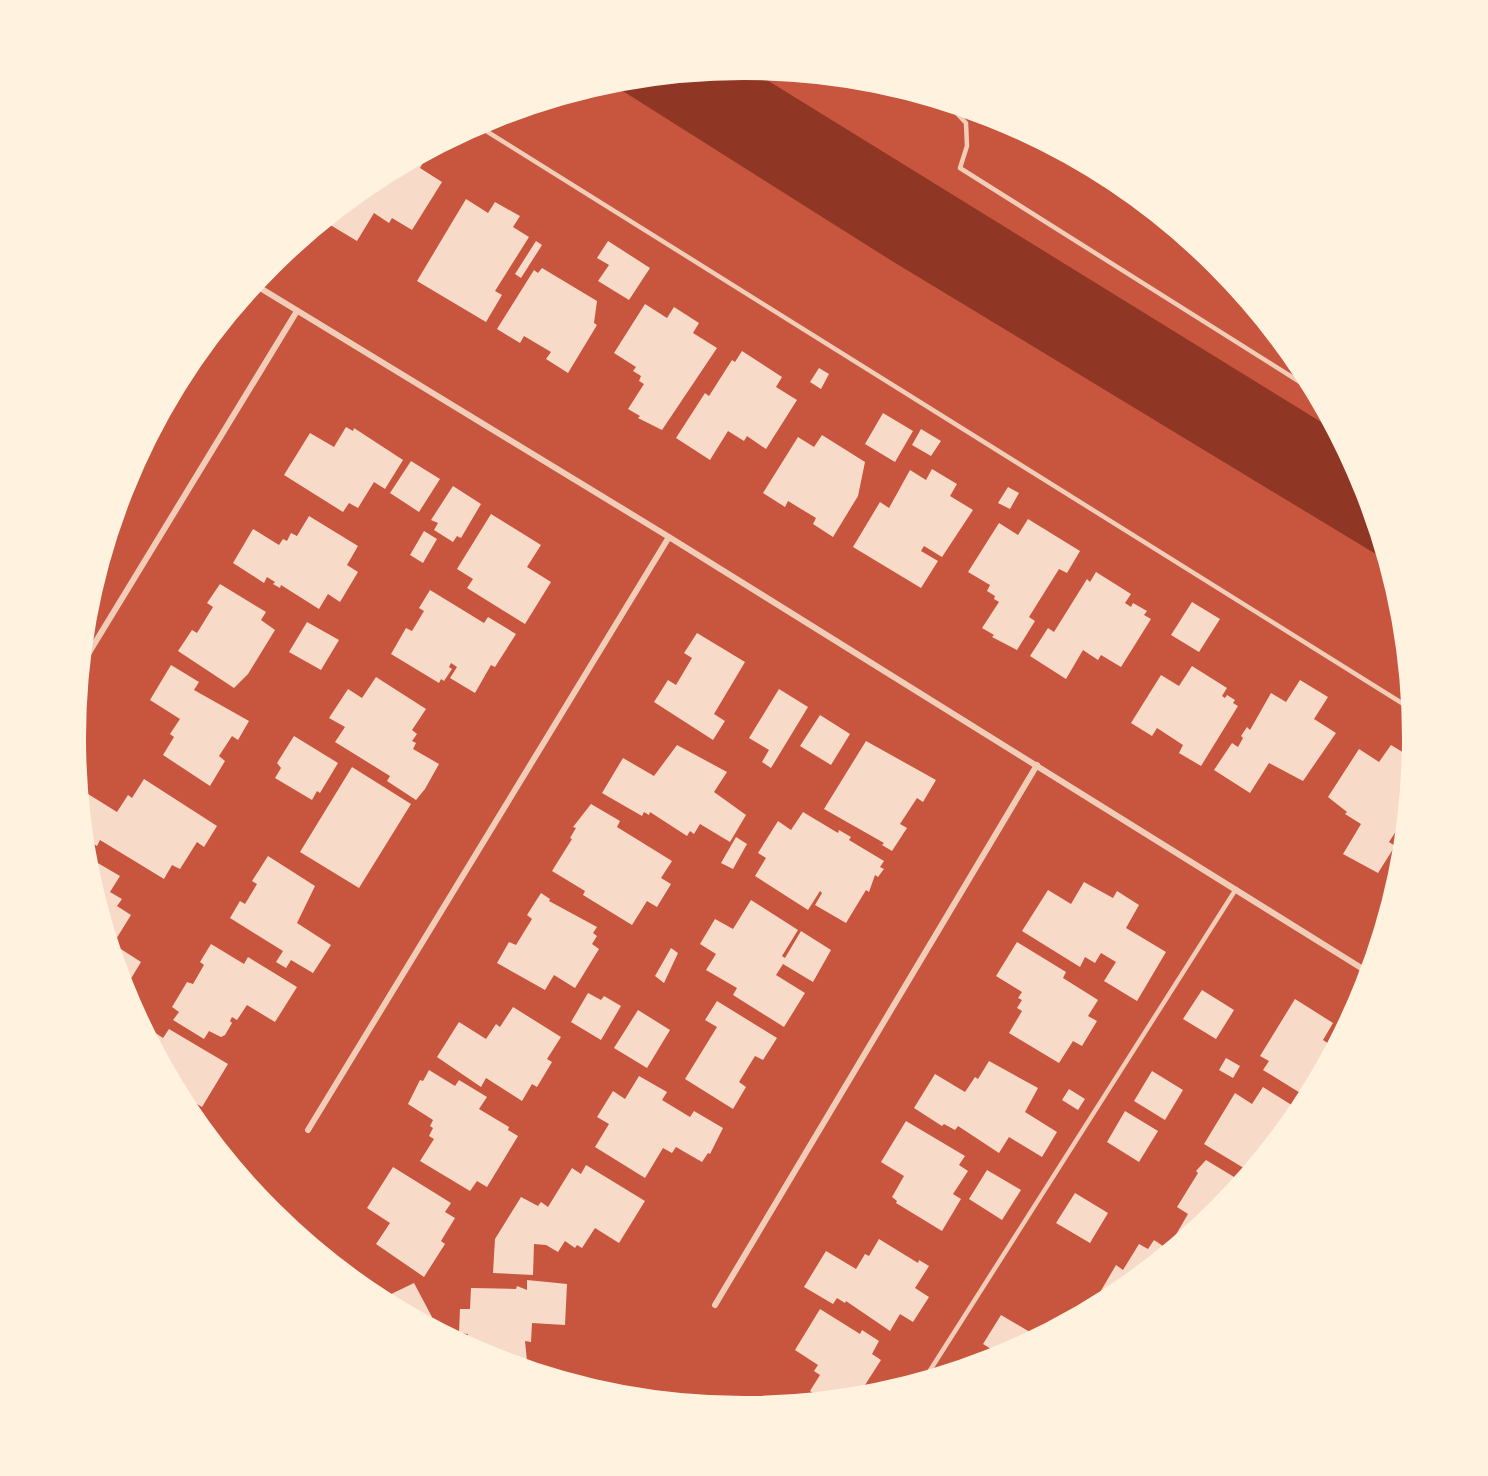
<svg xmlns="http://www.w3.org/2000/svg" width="1488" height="1476" viewBox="0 0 1488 1476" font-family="'IBM Plex Serif',serif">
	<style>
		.water { fill: #8f3625 }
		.building { fill: #f7dbc8 }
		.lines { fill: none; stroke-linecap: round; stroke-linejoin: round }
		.service { stroke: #f1ccb7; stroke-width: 4.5 }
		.minor { stroke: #f1ccb7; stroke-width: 6 }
		.rim { fill: none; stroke: #fff3e0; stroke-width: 8 }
	</style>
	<rect width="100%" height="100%" fill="#c8553d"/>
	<path class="water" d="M744,66L1339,433L1365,481L1389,562L892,261L607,81Z"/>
	<path class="building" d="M425,150L429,152L420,168L442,182L412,230L392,218L389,223L374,213L357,241L322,220L371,179Z
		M466,199L488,213L495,202L520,216L513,227L529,237L495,291L502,295L486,322L417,281Z
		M536,241L542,245L521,278L515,274Z
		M608,241L650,268L629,300L598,281L609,265L597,258Z
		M542,268L597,301L594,323L597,325L568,373L546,359L551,352L524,336L520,343L497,329L534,270L538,273Z
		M645,304L667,318L674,307L699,323L693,333L717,348L662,430L638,418L640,416L628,409L644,384L639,381L641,376L633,371L636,367L614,353Z
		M742,351L782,377L776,387L797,400L766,449L747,436L744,441L728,431L710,460L676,438L705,393L709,396L732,360L735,362Z
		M819,368L829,374L821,389L810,382Z
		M883,413L913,431L895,462L865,444Z
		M346,427L353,431L354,428L403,460L385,489L374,482L358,508L349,503L343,512L284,475L310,433L334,447Z
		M921,429L941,441L931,456L912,445Z
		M822,435L865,462L858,496L833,537L813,524L816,518L788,501L785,507L763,493L798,437L814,447Z
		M411,461L440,479L419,512L390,493Z
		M932,469L957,484L950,496L973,510L942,557L924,546L921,551L938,561L921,588L853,547L880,502L889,508L910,470L926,480Z
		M453,486L481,504L461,538L457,536L453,542L434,530L438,523L431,520Z
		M1008,487L1019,493L1010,509L998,503Z
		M491,514L541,545L527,567L551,582L525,624L467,588L473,579L457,569Z
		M309,516L358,546L347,565L358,572L340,602L328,594L319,609L281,585L280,588L273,584L275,582L267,577L264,583L233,563L253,529L279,545L283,539L287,541L291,533L297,536Z
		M1028,519L1080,551L1067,573L1059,569L1029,617L1035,621L1017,650L992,637L994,635L982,628L999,602L994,599L995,596L987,591L990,585L968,572L999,523L1018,535Z
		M424,531L437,539L423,563L410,555Z
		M1096,572L1131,594L1125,603L1131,607L1133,603L1147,611L1144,615L1151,619L1121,667L1101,655L1098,660L1083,650L1066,679L1030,656L1048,628L1054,632L1087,579L1090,582Z
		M220,584L266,612L261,620L275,630L248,674L234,688L178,651L192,630L197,633L213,607L207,603Z
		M430,590L484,623L488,617L516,634L495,667L491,665L475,693L450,678L457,667L451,663L449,667L452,669L444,681L441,679L439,683L391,654L406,628L412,631L424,611L419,608Z
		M1192,602L1220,619L1199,652L1171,635Z
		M307,622L339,640L321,670L289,652Z
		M697,633L745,662L714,714L725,721L713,740L654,702L668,680L676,685L692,658L684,653Z
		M171,665L199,682L194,690L249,721L238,740L232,736L219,756L225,761L210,786L163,755L174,737L170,734L180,719L150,700Z
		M1192,666L1227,688L1222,696L1225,698L1227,695L1235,700L1233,703L1238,706L1201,766L1179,753L1183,745L1157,728L1152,736L1131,723L1161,675L1179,686Z
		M376,677L426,709L412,730L417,734L412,741L416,743L413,749L439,764L425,789L416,800L387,781L390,776L335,742L345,727L329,718L348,689L362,698Z
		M1300,680L1328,697L1314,719L1336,733L1303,781L1269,763L1250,793L1214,770L1232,743L1238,747L1243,738L1241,736L1247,727L1250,730L1271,693L1286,702Z
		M779,689L808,707L771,768L762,762L769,750L749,738Z
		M820,715L850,734L831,765L800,746Z
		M294,736L338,763L320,793L317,791L312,800L275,778L281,768L277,763Z
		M866,741L936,780L923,802L917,798L900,824L907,828L892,851L882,845L884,843L824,809Z
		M677,745L727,772L714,792L746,815L730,842L700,824L694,834L690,831L687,836L650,812L649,815L644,812L642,816L602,793L623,758L654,776Z
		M1391,745L1414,759L1409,811L1389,842L1395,846L1378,873L1343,854L1361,824L1345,814L1347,812L1328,797L1359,749L1379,762Z
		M352,767L411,804L359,888L300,852Z
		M144,779L217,826L204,847L197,842L180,869L172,865L164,879L100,840L97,846L82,837L79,809L88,794L117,812L128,795L132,798Z
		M591,804L620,821L617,827L672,861L661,878L671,884L657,907L647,901L632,925L583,895L585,891L552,871L572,839L570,838L576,828L573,827Z
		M803,812L838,833L839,830L851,837L849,840L884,861L880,867L884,869L878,877L875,875L869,892L866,890L846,923L815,905L822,893L820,891L808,910L755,876L766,858L758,853L778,821L791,830Z
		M736,837L747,844L733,869L721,863Z
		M84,855L120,876L110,892L122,899L117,906L131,915L113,944L141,962L124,990L85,869Z
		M268,856L315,886L297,923L331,945L313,973L291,960L286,968L276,962L283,951L230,918L240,901L245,904L257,884L252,881Z
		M1404,858L1403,869L1398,885L1391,881Z
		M1084,882L1113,898L1117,891L1139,905L1126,928L1166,952L1137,1001L1104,981L1116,962L1101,953L1095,963L1085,957L1080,967L1022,931L1048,890L1071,904Z
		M541,893L550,899L549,901L597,927L593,933L597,936L592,944L599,949L575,988L554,975L545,990L497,963L509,942L516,945L532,919L527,915Z
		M751,900L798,930L782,956L785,958L801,931L831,950L813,982L783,964L776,975L805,993L784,1027L733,995L737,988L706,970L716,954L700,944L715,919L733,929Z
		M1017,942L1066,972L1063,978L1098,1000L1088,1016L1097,1021L1082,1046L1073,1041L1059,1063L1009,1033L1022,1011L1017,1008L1022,1000L1018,998L1022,992L996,976Z
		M211,944L244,964L248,957L297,987L275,1022L247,1005L237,1020L232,1017L230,1021L232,1023L225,1035L221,1037L209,1031L204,1039L173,1020L179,1012L172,1007L187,982L193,984L204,965L200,962Z
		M671,948L678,953L664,983L655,976Z
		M1202,990L1234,1010L1216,1039L1183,1019Z
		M588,993L601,1000L604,996L621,1006L601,1040L571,1022Z
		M1295,999L1333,1023L1323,1040L1329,1044L1325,1050L1333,1055L1310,1099L1263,1070L1269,1061L1260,1056Z
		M717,1001L777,1038L763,1060L755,1056L739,1082L746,1087L733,1109L685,1079L717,1027L705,1020Z
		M513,1007L561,1037L547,1059L552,1062L537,1087L532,1084L522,1101L486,1078L481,1087L437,1057L459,1022L486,1039L496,1024L500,1027Z
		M638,1010L670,1030L647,1068L614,1048Z
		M169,1029L228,1064L202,1107L178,1093L176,1095L148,1042L154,1032L163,1038Z
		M1226,1058L1240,1066L1233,1078L1219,1070Z
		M989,1061L1038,1088L1025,1112L1057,1132L1042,1157L1009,1137L999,1153L958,1126L955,1130L944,1124L942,1126L914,1108L935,1074L965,1092L975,1077L978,1079Z
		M429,1070L455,1086L459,1080L487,1097L479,1109L509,1127L508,1130L518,1136L487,1187L477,1181L470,1191L420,1161L434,1139L429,1136L433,1128L430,1126L433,1120L408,1104L420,1080L423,1081Z
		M1152,1071L1183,1090L1165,1120L1134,1101Z
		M639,1076L667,1092L662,1100L690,1117L694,1111L723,1128L710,1154L708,1153L702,1162L676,1147L672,1153L663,1148L645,1178L595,1147L609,1124L597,1117L613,1091L625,1099Z
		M1263,1087L1298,1109L1300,1107L1304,1109L1252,1173L1204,1144L1235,1093L1252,1104Z
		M1069,1089L1085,1099L1078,1110L1062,1100Z
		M1125,1111L1158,1131L1139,1162L1107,1142Z
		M906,1121L965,1156L959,1165L968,1171L953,1194L961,1199L942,1231L896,1203L897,1201L892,1197L904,1176L881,1162Z
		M1206,1160L1244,1183L1219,1213L1182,1243L1174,1238L1188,1214L1177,1207L1198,1173L1196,1171Z
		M586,1165L645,1201L619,1243L595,1228L582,1248L577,1245L575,1248L565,1241L558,1252L546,1245L534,1244L533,1275L493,1273L495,1239L521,1197L538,1206L541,1202L548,1207L572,1168L581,1174Z
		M393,1167L451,1203L445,1212L455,1218L441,1241L445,1244L424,1277L376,1244L390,1223L367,1208Z
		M987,1170L1021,1190L1002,1220L969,1199Z
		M1075,1193L1108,1213L1090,1243L1056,1223Z
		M879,1239L918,1263L919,1260L929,1266L915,1288L929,1297L913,1322L900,1314L890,1331L846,1301L845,1303L837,1298L833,1304L804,1287L826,1251L856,1269L865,1254L869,1256Z
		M1154,1240L1172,1252L1117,1297L1110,1301L1099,1294L1116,1265L1123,1270L1139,1244L1148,1249Z
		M362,1278L371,1297L354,1283Z
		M527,1280L567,1284L565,1325L532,1323L531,1342L525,1341L527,1361L524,1365L503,1364L468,1349V1334L459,1333L460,1309H470L471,1288L516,1289L517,1286L527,1290Z
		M414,1283L432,1317L420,1323L390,1307L385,1297Z
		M820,1309L860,1334L862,1330L879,1341L872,1354L881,1360L856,1399L827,1402L810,1391L820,1375L814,1371L818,1365L795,1350Z
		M1001,1315L1040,1338L1004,1357L983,1344Z
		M975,1355L988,1363L967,1369Z
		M775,1396L781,1406L751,1409Z"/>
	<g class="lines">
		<path class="service" d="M935,97L950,106L966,123L967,146L960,168L1319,394
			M475,124L1413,710
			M922,1383L1236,889"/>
		<path class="minor" d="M252,283L669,537L1371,974
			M79,669L297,311
			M308,1130L669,537
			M715,1305L1037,765"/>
	</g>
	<path d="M0 0H1488V1476H0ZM82 738a662 662 0 1 1 1324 0a662 662 0 1 1-1324 0Z" fill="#fff3e0" fill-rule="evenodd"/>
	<path class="rim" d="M82 738a662 662 0 1 1 1324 0a662 662 0 1 1-1324 0Z"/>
</svg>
